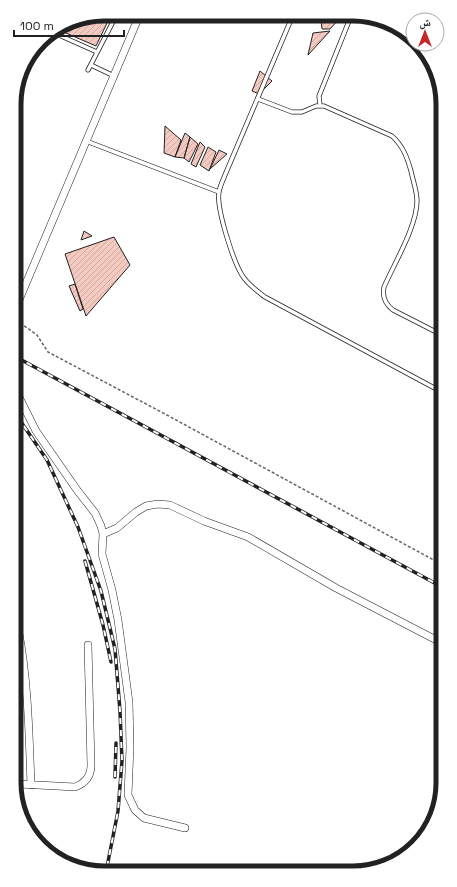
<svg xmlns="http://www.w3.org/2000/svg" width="457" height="887" viewBox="0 0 457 887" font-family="'Space Grotesk','Noto Naskh Arabic',sans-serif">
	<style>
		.building { fill: url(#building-hatch); stroke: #222 }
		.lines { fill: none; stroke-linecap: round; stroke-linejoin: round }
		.lane-casing { stroke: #222; stroke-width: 5 }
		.street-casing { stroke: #222; stroke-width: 8 }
		.path { stroke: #646464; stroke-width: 1.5; stroke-dasharray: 3 2; stroke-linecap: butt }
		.lane { stroke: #fff; stroke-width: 3.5 }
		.street { stroke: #fff; stroke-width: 7 }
		.rail-casing { stroke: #222; stroke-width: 3.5 }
		.rail { stroke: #fff; stroke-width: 2; stroke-dasharray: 6; stroke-linecap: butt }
		.rim { fill: none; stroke: #222; stroke-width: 5 }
	</style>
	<defs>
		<pattern id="building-hatch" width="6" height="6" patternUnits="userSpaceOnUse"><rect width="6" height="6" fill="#f3c9c0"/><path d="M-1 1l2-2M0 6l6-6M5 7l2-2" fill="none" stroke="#d0aca5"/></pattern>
	</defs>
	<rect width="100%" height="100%" fill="#fff"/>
	<path class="building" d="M333,15H338L339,19L330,29H322L321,21Z
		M96,16L108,21L96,46L59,30L60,27L70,21Z
		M330,31L308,55L313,33Z
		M260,71L272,81L259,94L252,91Z
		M165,126L181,140L175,157L164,153Z
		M185,133L190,137L184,158L175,157Z
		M190,137L198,144L189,162L184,158Z
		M200,142L205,147L196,167L191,164Z
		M208,147L216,152L209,171L200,165Z
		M219,150L227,154L210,169Z
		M84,231L92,236L81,240Z
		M114,237L130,265L86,316L65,254Z
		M75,284L83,309L80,311L69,286Z"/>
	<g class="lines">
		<g class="lane-casing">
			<path id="lane" d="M293,15L225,175C223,180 220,186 219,192C216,208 234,265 244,278C250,286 257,291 265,297L440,391
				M52,32L97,52
				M40,43L42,40
				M91,65L114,76
				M88,70L117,14
				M258,99L292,112H302L316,106H324L392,136C403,146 407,157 411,171C413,181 417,191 417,201C417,226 394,264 384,287C382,297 385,304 393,310L440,334
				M320,106L319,96L351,16
				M86,141L219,192"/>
		</g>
		<g class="street-casing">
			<path id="street" d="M16,307L140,14
				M16,391L36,431L77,490L95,513L101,526L103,534L102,554L112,590L118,620L129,702L130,747L128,795L135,810L144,818L185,828
				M103,534L117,528L136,512L146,506L158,504L170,505L204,521L248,537L336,588L442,643
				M18,628C28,680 29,732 31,785
				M19,784L75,787C86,783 91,776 91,765L88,645"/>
		</g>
		<path class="path" d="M16,320L37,335L48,352L165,414L441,564"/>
		<use href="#lane" class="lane"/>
		<use href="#street" class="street"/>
		<g class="rail-casing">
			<path id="rail" d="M16,357L442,587
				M17,416L47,460L78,527L101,591L115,649L120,711L122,761L118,811L106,872
				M85,561L103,625L111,662
				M115,777L116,743"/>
		</g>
		<use href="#rail" class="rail"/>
	</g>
	<path d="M0 0H457V887H0ZM104 21H353A83 83 0 0 1 436 104V783A83 83 0 0 1 353 866H104A83 83 0 0 1 21 783V104A83 83 0 0 1 104 21Z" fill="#fff" fill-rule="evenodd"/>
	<path class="rim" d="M104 21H353A83 83 0 0 1 436 104V783A83 83 0 0 1 353 866H104A83 83 0 0 1 21 783V104A83 83 0 0 1 104 21Z"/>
	<g transform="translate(425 32)"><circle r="19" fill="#ffffff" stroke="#a7a7a7"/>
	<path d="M0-3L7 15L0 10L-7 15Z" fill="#c62828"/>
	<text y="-6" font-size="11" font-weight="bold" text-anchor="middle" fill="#222222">ش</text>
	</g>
	<path d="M14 30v6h110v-6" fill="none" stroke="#222222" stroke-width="2"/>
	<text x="20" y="30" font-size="12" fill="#222222" stroke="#ffffff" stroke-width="3" paint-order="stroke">100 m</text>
</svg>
